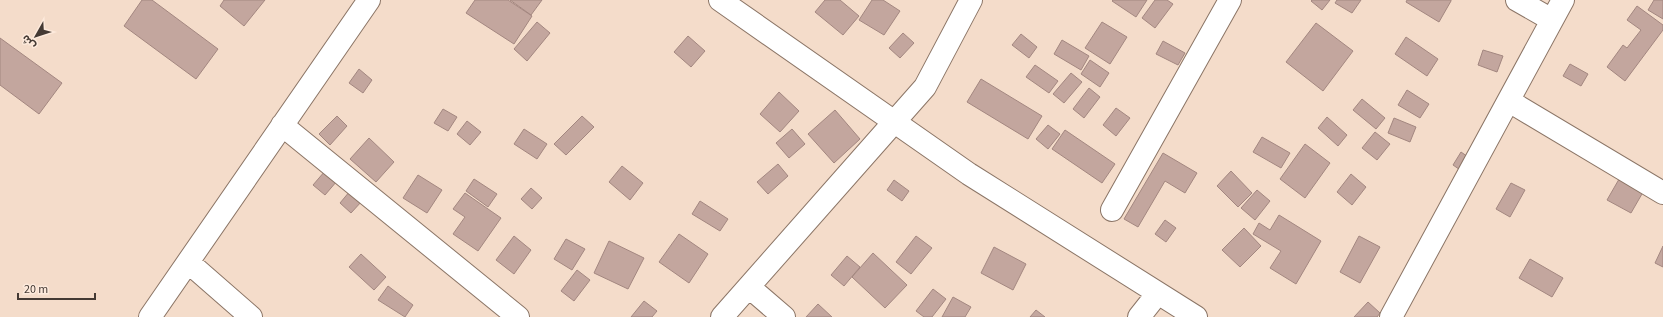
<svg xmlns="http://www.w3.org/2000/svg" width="1663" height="317" viewBox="0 0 1663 317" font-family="'Source Sans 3','Noto Sans Arabic',sans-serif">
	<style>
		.building { fill: #c3a69e; stroke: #a38780 }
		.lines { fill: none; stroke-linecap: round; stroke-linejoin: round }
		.minor-casing { stroke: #8b7566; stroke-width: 24 }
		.minor { stroke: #fff; stroke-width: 22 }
	</style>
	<rect width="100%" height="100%" fill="#f4dcca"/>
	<path class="building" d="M142,0H152L218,49L196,79L124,26Z
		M224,0H265L244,26L220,6Z
		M475,0H508L532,16L514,44L466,13Z
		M510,0H542L531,15Z
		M825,0H840L859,16L843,35L815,12Z
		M872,0H883L900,11L884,35L859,20Z
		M1113,0H1147L1136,17L1112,1Z
		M1155,0H1167L1173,4L1155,28L1142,18Z
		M1312,0H1330L1322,10L1311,1Z
		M1337,0H1361L1352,13L1335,3Z
		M1407,0H1451V1L1439,22L1406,2Z
		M1654,0H1663V19L1648,10Z
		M1637,6L1663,25V30L1625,81L1607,67L1623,45L1627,48L1641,30L1627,20Z
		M537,22L550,33L527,61L514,49Z
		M1102,22L1127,37L1110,64L1085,48Z
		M1316,23L1353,51L1323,91L1286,62Z
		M903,33L914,43L900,58L889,48Z
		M1021,34L1037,47L1029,58L1012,45Z
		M688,36L705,51L691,67L674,52Z
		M1406,37L1438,59L1427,76L1395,54Z
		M0,38L62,83L39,114L0,85Z
		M1062,40L1089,56L1081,70L1054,54Z
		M1163,41L1185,53L1178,65L1156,54Z
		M1483,50L1503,56L1497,72L1478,65Z
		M1090,60L1109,73L1100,87L1081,74Z
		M1570,64L1588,74L1581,86L1563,76Z
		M1035,65L1058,81L1049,93L1026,77Z
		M359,69L372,80L363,93L349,83Z
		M1071,73L1082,82L1064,103L1053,94Z
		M981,79L1042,116L1028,139L967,102Z
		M1089,88L1100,97L1084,118L1073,109Z
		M1407,90L1429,104L1420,118L1398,105Z
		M779,92L799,111L780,132L760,114Z
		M1362,99L1385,118L1376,129L1353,110Z
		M1116,108L1130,118L1116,136L1103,125Z
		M443,109L457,117L448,131L434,123Z
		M835,110L860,139L834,163L808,134Z
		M337,116L347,126L330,145L319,134Z
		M582,116L594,127L566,155L554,144Z
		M1327,117L1347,135L1338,146L1318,128Z
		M1394,118L1416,127L1410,142L1388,133Z
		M467,121L481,132L470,145L457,134Z
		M1048,125L1060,134L1048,149L1036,139Z
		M524,129L547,144L537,159L514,144Z
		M792,129L805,144L789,158L776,143Z
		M1065,130L1115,164L1102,183L1052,149Z
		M1375,132L1390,144L1377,160L1362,148Z
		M1262,137L1290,153L1281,168L1253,152Z
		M369,138L394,162L376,182L350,159Z
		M1305,144L1330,163L1305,198L1280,179Z
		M1461,152L1474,161L1466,174L1453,165Z
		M1163,153L1197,173L1185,193L1165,181L1138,227L1124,219Z
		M778,164L788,176L768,194L757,182Z
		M622,166L643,183L630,200L609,182Z
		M325,171L337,181L325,195L313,185Z
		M1231,171L1252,193L1238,207L1217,186Z
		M1351,174L1366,187L1352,205L1337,192Z
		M1622,174L1646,187L1631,213L1607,200Z
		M418,175L442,190L427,213L403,198Z
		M474,179L497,194L488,207L466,191Z
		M894,180L909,191L902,201L887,190Z
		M1511,183L1525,190L1510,217L1496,209Z
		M531,188L542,198L532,209L521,199Z
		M1257,190L1270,201L1255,220L1241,208Z
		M350,191L362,201L351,213L340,203Z
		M465,193L501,218L478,251L453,234L465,217L453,209Z
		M700,201L728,219L720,231L692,214Z
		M1279,215L1321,241L1296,284L1270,268L1281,251L1253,234L1259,223L1270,230Z
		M1165,220L1176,228L1166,242L1155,234Z
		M1244,228L1261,246L1240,267L1222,250Z
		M679,234L708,254L689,283L659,262Z
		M514,236L531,250L514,274L496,260Z
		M916,236L932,248L911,274L896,262Z
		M1359,236L1380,247L1360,283L1340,272Z
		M566,239L585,249L572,270L554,259Z
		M609,241L644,258L628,289L594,273Z
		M1663,246V267L1655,263Z
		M994,247L1026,264L1013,290L981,273Z
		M873,253L907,285L885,308L852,277Z
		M361,254L386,277L374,290L349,267Z
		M847,256L860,267L844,286L831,275Z
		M1530,259L1563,278L1552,297L1519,278Z
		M577,270L590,280L574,301L561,291Z
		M388,286L413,305L405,317L378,300Z
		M933,289L946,299L932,317H924L916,311Z
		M953,297L971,307L965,317H942Z
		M644,301L657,311L652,317H631Z
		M1368,302L1380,313L1377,317H1354Z
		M818,304L832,317H806Z
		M1036,310L1045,317H1030Z"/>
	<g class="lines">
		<g class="minor-casing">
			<path id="minor" d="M720,0L969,174L1196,317
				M1517,0L1552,20
				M1509,101L1663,193
				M282,125L518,317
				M1112,210L1230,0
				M188,262L251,317
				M749,287L784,317
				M150,317L369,0
				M722,317L925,87L971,0
				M1139,317L1158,293
				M1391,317L1563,0"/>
		</g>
		<use href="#minor" class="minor"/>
	</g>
	<g transform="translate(36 36) rotate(231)" stroke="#fdeadc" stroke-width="3" paint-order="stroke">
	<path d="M0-3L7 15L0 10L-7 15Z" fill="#443a34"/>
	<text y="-6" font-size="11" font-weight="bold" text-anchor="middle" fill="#443a34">ش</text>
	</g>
	<path d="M18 293v6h77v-6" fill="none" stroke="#443a34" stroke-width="2"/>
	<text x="24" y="293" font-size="12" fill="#443a34" stroke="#fdeadc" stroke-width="3" paint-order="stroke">20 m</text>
</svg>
